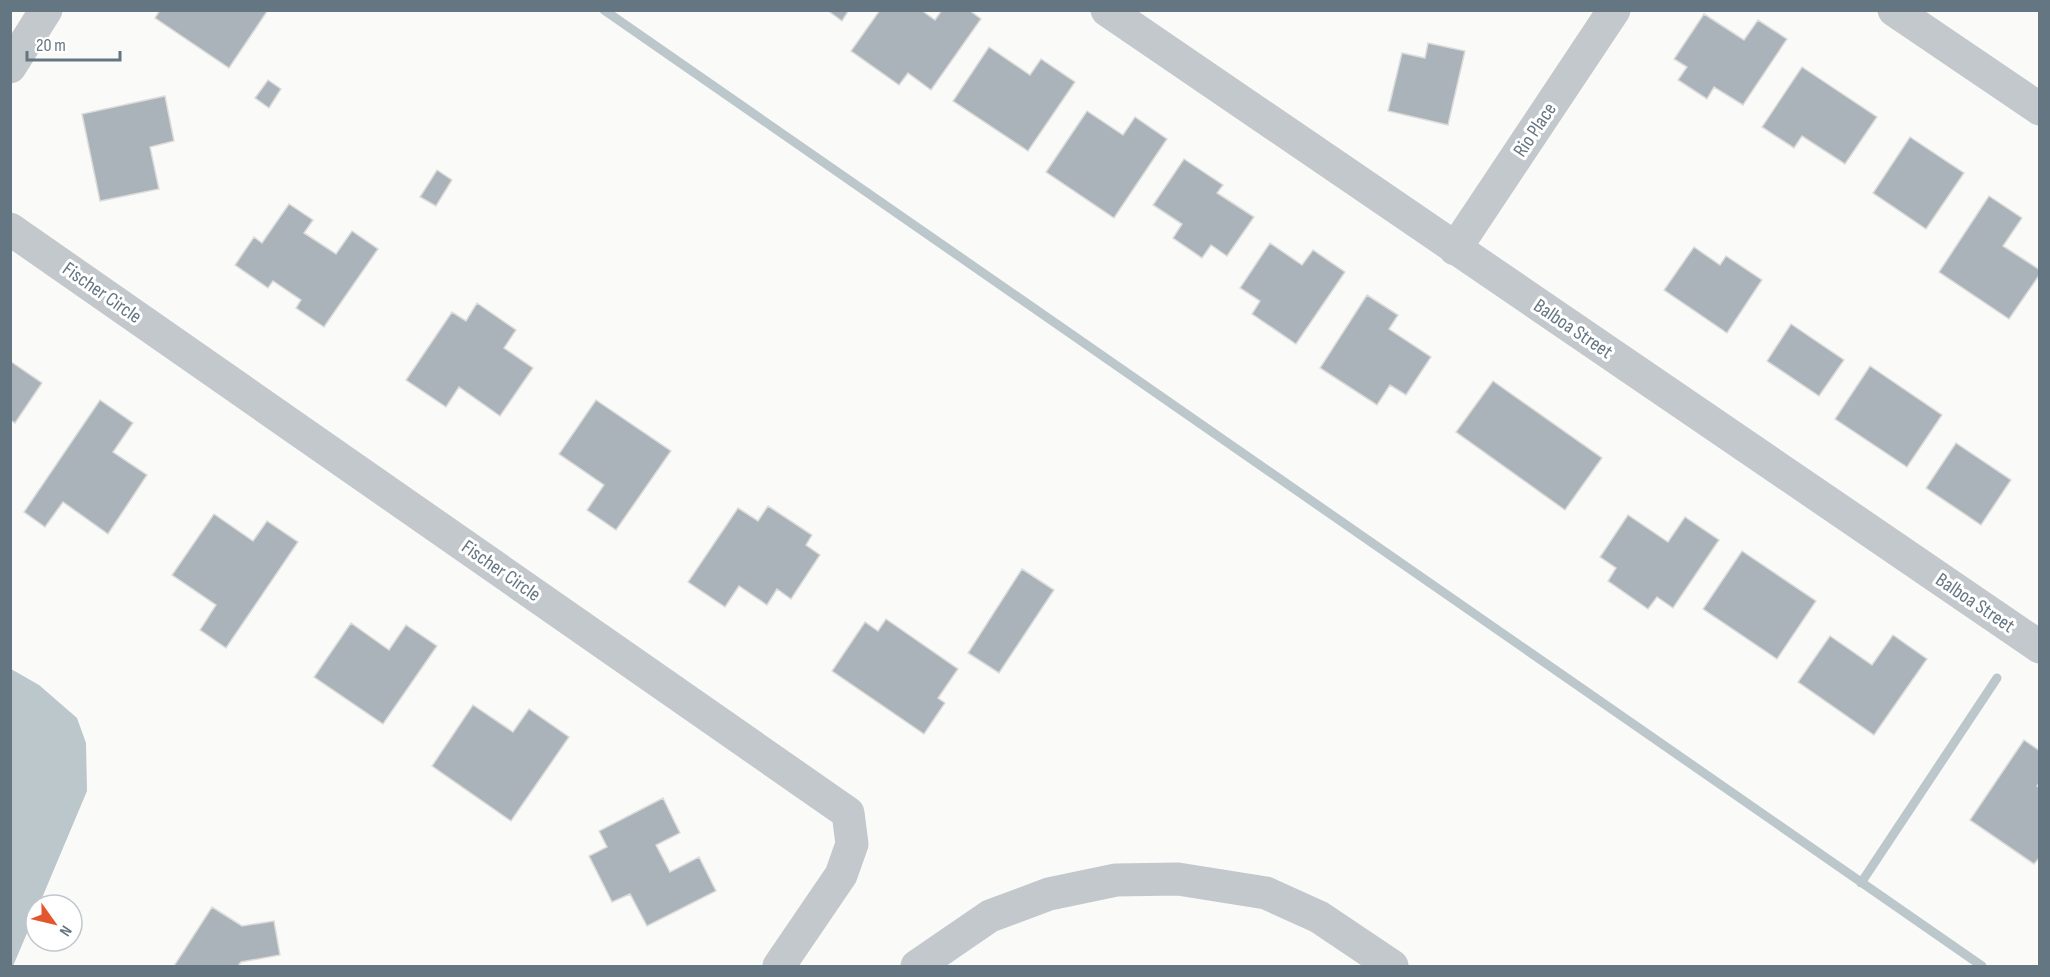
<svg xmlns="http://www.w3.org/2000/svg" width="2050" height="977" viewBox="0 0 2050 977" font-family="'Sofia Sans Condensed',sans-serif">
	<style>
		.water { fill: #bbc7cb }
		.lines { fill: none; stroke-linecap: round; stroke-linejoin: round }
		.stream { stroke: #bbc7cb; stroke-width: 9 }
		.building { fill: #aab3b9; stroke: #dcdcda; stroke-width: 1.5 }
		.minor { stroke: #c3c8cc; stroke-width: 33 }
		.labels { text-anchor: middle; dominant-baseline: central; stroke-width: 6; stroke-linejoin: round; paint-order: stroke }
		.street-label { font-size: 20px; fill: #657683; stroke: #fff }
	</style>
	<rect width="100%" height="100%" fill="#fafaf8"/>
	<path class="water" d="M11,669L39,685L77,718L86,743L87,791L39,905H36V912L13,966H10Z"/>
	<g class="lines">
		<path class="stream" d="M604,10L1982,966
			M1861,883L1997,678"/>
	</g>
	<path class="building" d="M160,10H268L229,68L155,18Z
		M827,10H849L842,21Z
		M880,10H921L935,20L942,10H969L981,19L931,90L908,73L899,85L851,51Z
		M1704,14L1744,40L1758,20L1787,39L1743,105L1714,87L1707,99L1678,80L1687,67L1674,59Z
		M1428,43L1465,51L1448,125L1388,111L1402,53L1425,58Z
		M989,47L1030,75L1041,59L1075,82L1028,151L953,101Z
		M1802,67L1877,117L1845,164L1802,136L1794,148L1762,127Z
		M268,80L281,89L269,108L255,98Z
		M165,96L174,141L150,147L159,189L100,201L82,114Z
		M1087,111L1123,135L1135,117L1167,139L1114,218L1046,172Z
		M1910,137L1964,173L1926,229L1873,193Z
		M1184,159L1223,185L1217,193L1254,217L1227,256L1211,245L1202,258L1173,238L1182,224L1153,205Z
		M437,170L452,180L436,206L420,197Z
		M1989,196L2022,218L2003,246L2040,270V274L2009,319L1939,272Z
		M289,204L313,220L304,233L336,254L352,231L378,249L324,327L296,308L301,300L273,281L268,288L235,265L254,237L262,243Z
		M1270,243L1302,265L1313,250L1345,272L1296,344L1252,314L1260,301L1240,288Z
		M1694,247L1720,265L1726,256L1762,280L1727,333L1664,290Z
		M1367,295L1398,315L1389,329L1431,357L1406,395L1390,385L1377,405L1320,368Z
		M477,303L516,330L504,348L533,368L500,416L459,387L446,407L406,380L452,312L466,321Z
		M1791,324L1844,360L1819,396L1767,361Z
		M10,361L42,383L15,423L10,420Z
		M1870,366L1942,415L1907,467L1835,419Z
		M1493,381L1602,458L1565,510L1456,432Z
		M100,400L133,423L113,452L147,475L108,534L63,502L45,527L24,512Z
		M596,400L671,451L616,530L587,510L604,485L559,454Z
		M1956,443L2011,480L1981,525L1926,488Z
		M768,506L812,535L806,545L820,555L791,599L777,589L767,605L739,586L725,607L688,582L738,508L758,521Z
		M214,514L253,541L267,521L298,542L226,648L200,630L216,605L172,575Z
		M1628,515L1668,542L1685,517L1719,540L1673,608L1657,597L1648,609L1608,581L1616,568L1600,557Z
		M1742,551L1816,601L1777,659L1703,609Z
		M1022,569L1054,590L999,673L968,653Z
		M886,619L958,669L938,698L945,703L924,734L832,671L865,622L878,631Z
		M351,623L389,650L406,625L437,646L383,724L314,677Z
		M1893,635L1927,659L1874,735L1798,682L1830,636L1872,665Z
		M473,705L513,732L529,709L569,737L511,821L432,766Z
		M2024,740L2040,751V782L2037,786L2040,788V857L2034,864L1970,820Z
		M663,798L680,833L656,845L670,872L699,857L716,891L647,926L630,894L612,902L589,856L607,847L599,831Z
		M212,907L242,926L274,921L280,955L241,962L238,966H174Z"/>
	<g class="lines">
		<path class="minor" d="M1107,10L2040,647
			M1894,10L2040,109
			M10,67L46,10
			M10,229L848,813L852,844L841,875L779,966
			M1455,249L1614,10
			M917,966L990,916L1049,894L1116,880L1178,879L1266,893L1319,917L1392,966"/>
	</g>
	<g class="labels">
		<g class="street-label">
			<text transform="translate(1535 130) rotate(-56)">Rio Place</text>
			<text transform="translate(102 293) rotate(35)">Fischer Circle</text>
			<text transform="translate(1573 329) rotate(34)">Balboa Street</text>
			<text transform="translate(501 571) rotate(35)">Fischer Circle</text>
			<text transform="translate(1975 603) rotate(34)">Balboa Street</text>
		</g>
	</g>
	<rect width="2050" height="977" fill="none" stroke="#657683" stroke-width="24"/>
	<g transform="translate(54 923) rotate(124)"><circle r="28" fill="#ffffff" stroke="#c1c8cd" stroke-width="1.5"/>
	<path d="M0-4.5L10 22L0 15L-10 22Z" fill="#e4572e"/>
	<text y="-9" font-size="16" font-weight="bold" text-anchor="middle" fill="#657683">N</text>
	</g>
	<path d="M27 51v9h93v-9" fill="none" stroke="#657683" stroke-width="3"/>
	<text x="36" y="51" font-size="18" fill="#657683" stroke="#ffffff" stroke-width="4.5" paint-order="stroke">20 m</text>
</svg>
